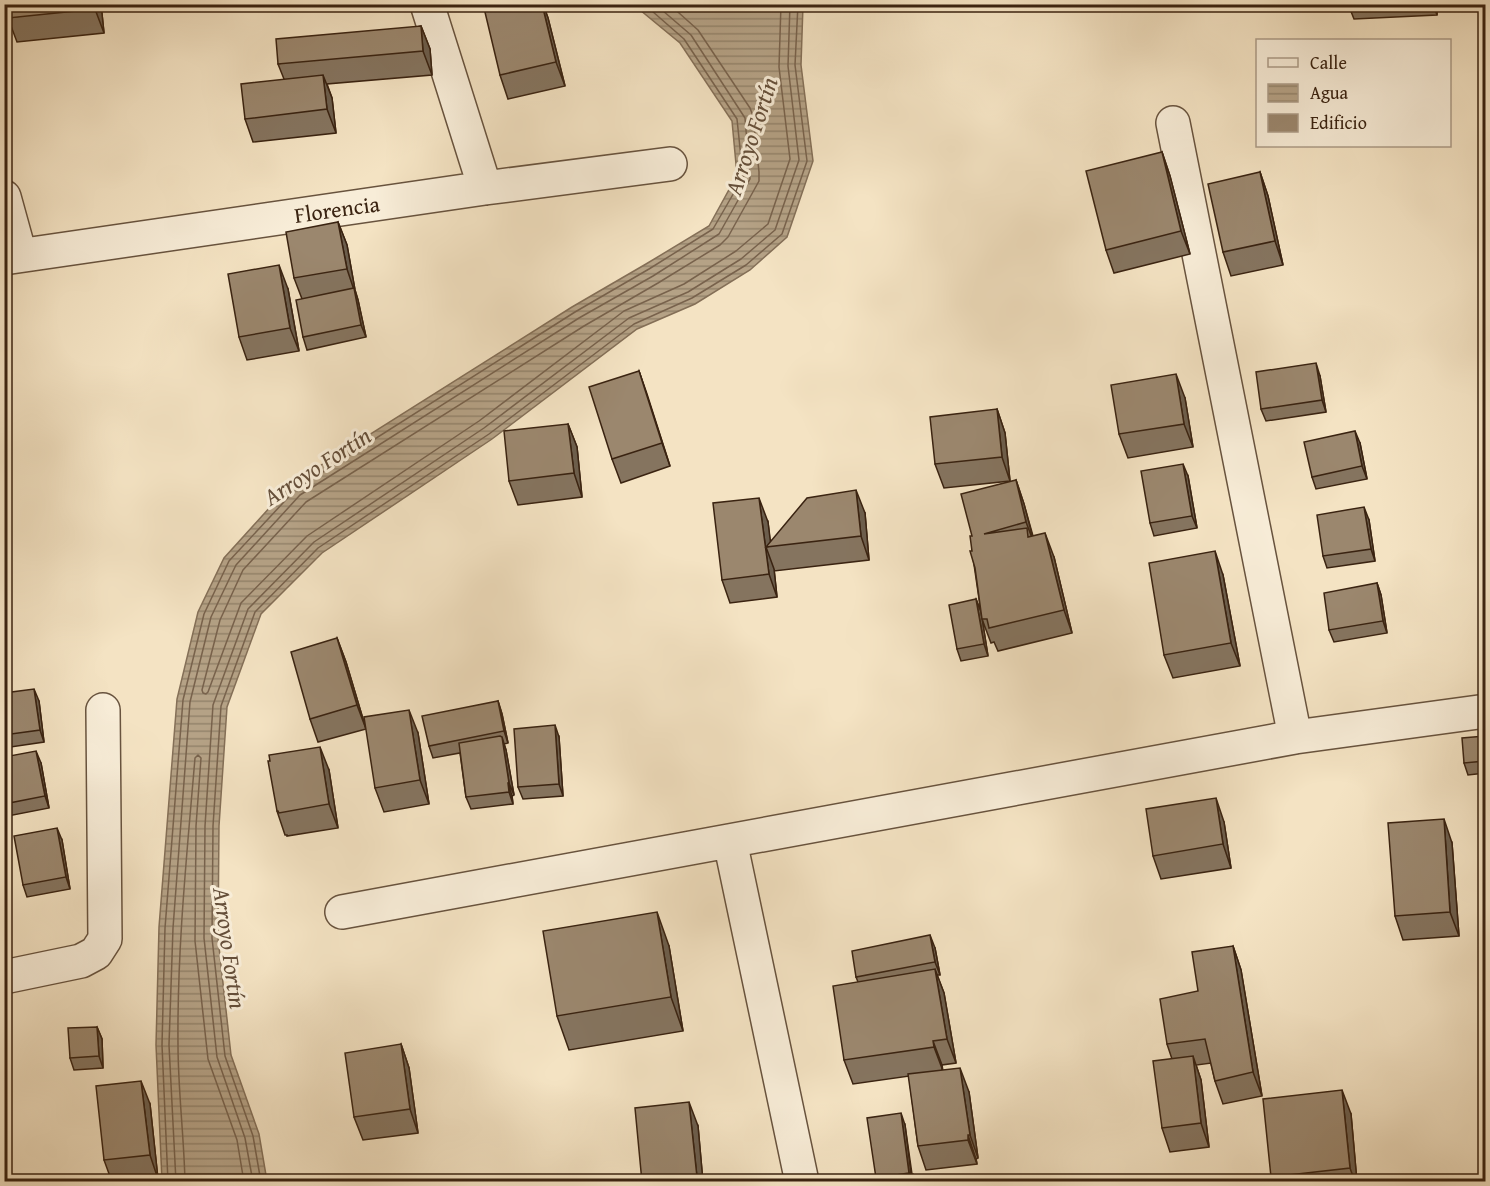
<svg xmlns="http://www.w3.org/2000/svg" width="1490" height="1186" viewBox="0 0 1490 1186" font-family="'Gentium Book Plus',serif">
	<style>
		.water { fill: url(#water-rules); stroke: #846f57; stroke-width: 1.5 }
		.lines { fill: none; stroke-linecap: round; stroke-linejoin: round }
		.shore { stroke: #78624c; stroke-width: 1.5 }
		.minor-casing { stroke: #68533e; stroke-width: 36 }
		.minor { stroke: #f8edd8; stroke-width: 33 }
		.wall { fill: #85745f; stroke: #3a2311; stroke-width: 1.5 }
		.shaded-wall { fill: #6c5e4d; stroke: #3a2311; stroke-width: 1.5 }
		.building { fill: #9b876e; stroke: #3a2311; stroke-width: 1.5 }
		.labels { text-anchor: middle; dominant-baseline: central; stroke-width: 6; stroke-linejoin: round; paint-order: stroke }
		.street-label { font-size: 22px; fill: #3a2311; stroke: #f8edd8 }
		.water-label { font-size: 24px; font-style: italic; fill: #654f3a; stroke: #f8edd8 }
	</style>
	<defs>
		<pattern id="water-rules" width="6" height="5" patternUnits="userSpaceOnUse" patternTransform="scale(1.5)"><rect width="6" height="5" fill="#b5a286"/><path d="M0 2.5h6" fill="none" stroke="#94846c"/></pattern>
	</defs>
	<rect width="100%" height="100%" fill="#f4e3c3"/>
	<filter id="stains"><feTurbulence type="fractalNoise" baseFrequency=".00333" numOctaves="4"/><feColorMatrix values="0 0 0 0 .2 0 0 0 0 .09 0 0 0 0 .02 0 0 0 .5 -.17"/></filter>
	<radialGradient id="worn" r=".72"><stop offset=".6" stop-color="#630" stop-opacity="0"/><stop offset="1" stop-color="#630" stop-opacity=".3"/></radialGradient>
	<path class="water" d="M634,5H803L801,65L813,161L787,237L750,270L695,304L637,329L492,439L322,553L261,614L227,707L219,826L218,938L231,1055L259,1134L267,1181H162L156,1045L159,927L177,699L198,612L224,558L291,484L572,307L646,264L709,226L737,175L732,121L680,43Z"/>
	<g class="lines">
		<path class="shore" d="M669,4L698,30L750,108L753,116L759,172V181L728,237L720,245L658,283L584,326L306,502L243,570L220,620L202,690L203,693L206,694L208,692L241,603L307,536L479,421L624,311L684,284L736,251L768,224L790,159L779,67L781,4
			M168,1182L162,1045L165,928L183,700L204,614L229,561L296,489L575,312L649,269L713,229L743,177L737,119L684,39L644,4
			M176,1182L169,1045L173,928L190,702L211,617L236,565L300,495L579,318L653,276L719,234L750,179L745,118L691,35L655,4
			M185,1182C184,1136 178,1090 178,1045C177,949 187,853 195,758L198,755L201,758L196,826L195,941L208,1059L237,1140L244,1182
			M253,1182L245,1138L217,1057L204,938L205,826L213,705L248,609L314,542L484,428L629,318L688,292L741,259L775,230L799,160L788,66L790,4
			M261,1182L253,1136L225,1056L212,938L213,826L221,706L255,612L318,548L489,434L634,324L692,298L746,265L782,234L807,161L795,65L798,4"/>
		<g class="minor-casing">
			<path id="minor" d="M427,4L485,188
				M1173,123L1295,737
				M4,197L20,255
				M4,258L485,188L670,164
				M730,841L802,1182
				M342,912L1295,737L1486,711
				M4,977L81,961L96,953L105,939L103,710"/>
		</g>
		<use href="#minor" class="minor"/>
	</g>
	<path class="wall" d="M101,4L104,33L17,42L8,18Z
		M480,4H490L481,7Z
		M499,4H543L548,18L565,86L508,99L500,75Z
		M1348,4H1437V15L1354,19Z
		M421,26L430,49L432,75L327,84L332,98L336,133L253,142L245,119L284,79L278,64Z
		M1162,152L1170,176L1190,254L1114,273L1106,250Z
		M1260,172L1268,196L1283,265L1231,276L1223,252Z
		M338,222L347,245L355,290L358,300L366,337L307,350L303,337L302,299L294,278Z
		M288,289L299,351L247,360L239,337Z
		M639,371L670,466L621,483L612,459Z
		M1320,376L1326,412L1266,421L1261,409Z
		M1185,398L1193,447L1128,458L1119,434Z
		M997,409L1005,433L1010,481L944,488L935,464Z
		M568,424L577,447L582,497L518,505L509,481Z
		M1360,443L1367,479L1316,489L1312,477Z
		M1188,476L1197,528L1154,536L1150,523Z
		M1016,480L1024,504L1033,536L1054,557L1072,633L998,651L994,642L991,643L982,619L972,551V536Z
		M865,513L869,560L774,571V569L777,597L730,603L722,580L768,522L770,541Z
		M1369,520L1375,561L1327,568L1323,556Z
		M1223,575L1240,666L1173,678L1164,655Z
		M1377,583L1381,595L1387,633L1334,642L1329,630Z
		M976,599L981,612L988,656L961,661L957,649Z
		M337,638L346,662L366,729L318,742L310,719Z
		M4,693L39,701L44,742L4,748Z
		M498,701L502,714L508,743L504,744L506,750L514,795L512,796L513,804L471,809L466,797L460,753L433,758L429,746Z
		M418,733L429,804L384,812L375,788Z
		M1485,736V773L1468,775L1464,763Z
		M559,737L563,796L523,799L518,787Z
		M4,757L41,763L49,808L8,816L4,807Z
		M329,770L338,828L287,836V835H285L277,811Z
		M1224,822L1231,868L1161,879L1153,856Z
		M62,840L70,889L27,897L23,885Z
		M1452,843L1459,936L1403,940L1395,916Z
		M669,946L683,1031L569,1050L557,1016Z
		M1233,946L1241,970L1262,1096L1223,1104L1215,1081L1211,1063L1196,1065L1201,1080L1209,1147L1170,1152L1162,1128L1172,1059L1167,1044L1198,991Z
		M935,948L940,975H937L944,993L956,1063L942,1065V1070L969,1092L978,1158L976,1159L977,1164L926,1170L918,1146L909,1076L853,1084L844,1060L858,982L856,977Z
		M97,1027L102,1039L103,1068L74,1070L70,1058Z
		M401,1044L409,1068L418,1133L363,1140L354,1117Z
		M150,1104L158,1179L131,1182H112L104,1160Z
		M1351,1114L1357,1182H1273L1271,1177Z
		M905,1125L912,1174L919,1182H877L876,1178Z
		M698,1126L703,1182H642Z"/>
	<path class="shaded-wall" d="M94,4H101L104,33L95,9Z
		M542,4H543L548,18L565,86L556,62Z
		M1433,4H1437V15Z
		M421,26L430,49L432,75L423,51Z
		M323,75L332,98L336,133L327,109Z
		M1162,152L1170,176L1190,254L1181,231Z
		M1260,172L1268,196L1283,265L1275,241Z
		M338,222L347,245L355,290L358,300L366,337L361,325L354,290L347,269Z
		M279,265L288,289L299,351L290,328Z
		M1316,363L1320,376L1326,412L1322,400Z
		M639,371L647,394L670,466L662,443Z
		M1176,374L1185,398L1193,447L1184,424Z
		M997,409L1005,433L1010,481L1002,457Z
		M568,424L577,447L582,497L574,473Z
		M1355,431L1360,443L1367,479L1362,466Z
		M1183,464L1188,476L1197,528L1192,516Z
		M1016,480L1024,504L1035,546L1026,522Z
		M856,490L865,513L869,560L861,536Z
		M759,498L768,522L771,546L766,547L774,569L777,597L769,574Z
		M1364,507L1369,520L1375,561L1371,549Z
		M1045,533L1054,557L1072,633L1064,610Z
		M1215,551L1223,575L1240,666L1231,643Z
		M1377,583L1381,595L1387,633L1383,621Z
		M976,599L981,612L988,656L984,644Z
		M337,638L346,662L366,729L357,705Z
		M34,689L39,701L44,742L40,730Z
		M498,701L502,714L508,743L504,731Z
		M409,710L418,733L429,804L420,780Z
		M555,725L559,737L563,796L559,784Z
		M502,737L506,750L514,795L509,783Z
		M320,747L329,770L338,828L329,804Z
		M36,751L41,763L49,808L45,796Z
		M508,783L512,796L513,804L509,792Z
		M1216,798L1224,822L1231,868L1223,844Z
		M1444,819L1452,843L1459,936L1450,912Z
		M57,828L62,840L70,889L66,877Z
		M657,912L669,946L683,1031L671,997Z
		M930,935L935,948L940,975L935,962Z
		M1233,946L1241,970L1262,1096L1253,1072Z
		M935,969L944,993L956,1063L947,1039Z
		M97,1027L102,1039L103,1068L99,1056Z
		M933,1041L942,1065L943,1071L934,1047Z
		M401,1044L409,1068L418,1133L410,1109Z
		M1193,1056L1201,1080L1209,1147L1201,1123Z
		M960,1068L969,1092L978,1158L970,1135Z
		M141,1081L150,1104L158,1179L150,1155Z
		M1342,1090L1351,1114L1357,1182H1355L1350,1168Z
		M689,1102L698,1126L703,1182H698L697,1177Z
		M901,1113L905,1125L912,1182L909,1173Z
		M968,1135L976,1159L977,1164L968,1140Z"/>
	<path class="building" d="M7,4H94L95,9L8,18Z
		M499,4H542L556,62L500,75L484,8Z
		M421,26L423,51L278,64L276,39Z
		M323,75L327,109L245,119L241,84Z
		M1162,152L1181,231L1106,250L1086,171Z
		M1260,172L1275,241L1223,252L1208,184Z
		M338,222L347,269L294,278L286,232Z
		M279,265L290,328L239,337L228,274Z
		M354,288L361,325L303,337L296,300Z
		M1316,363L1322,400L1261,409L1256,372Z
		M639,371L662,443L612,459L589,387Z
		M1176,374L1184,424L1119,434L1111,385Z
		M997,409L1002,457L935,464L930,417Z
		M568,424L574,473L509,481L504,431Z
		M1355,431L1362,466L1312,477L1304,442Z
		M1183,464L1192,516L1150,523L1141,471Z
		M1016,480L1026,522L984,534L1027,528L1028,537L1045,533L1064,610L989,628L987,619H982L975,568L970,551H972L970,536H972L961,494Z
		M856,490L861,536L766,547L807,498Z
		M759,498L769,574L722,580L713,503Z
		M1364,507L1371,549L1323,556L1317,515Z
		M1215,551L1231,643L1164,655L1149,563Z
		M1377,583L1383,621L1329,630L1324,593Z
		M976,599L984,644L957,649L949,605Z
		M337,638L357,705L310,719L291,652Z
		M34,689L40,730L4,735V693Z
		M498,701L504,731L429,746L422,716Z
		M409,710L420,780L375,788L364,717Z
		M555,725L559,784L518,787L514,729Z
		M500,736L502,737L509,783H508L509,792L466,797L459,743Z
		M1485,736V761L1464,763L1462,738Z
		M320,747L329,804L279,813L278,811H277L268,761H270L269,755Z
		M36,751L45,796L4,804V757Z
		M1216,798L1223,844L1153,856L1146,809Z
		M1444,819L1450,912L1395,916L1388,823Z
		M57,828L66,877L23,885L14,836Z
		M657,912L671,997L557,1016L543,931Z
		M930,935L935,962L856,977L852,951Z
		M1233,946L1253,1072L1215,1081L1205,1039L1167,1044L1160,999L1198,991L1192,952Z
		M935,969L947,1039L933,1041L934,1047L844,1060L833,986Z
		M97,1027L99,1056L70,1058L68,1028Z
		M401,1044L410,1109L354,1117L345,1053Z
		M1193,1056L1201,1123L1162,1128L1153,1061Z
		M960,1068L970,1135H968V1140L918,1146L908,1074Z
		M141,1081L150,1155L104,1160L96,1086Z
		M1342,1090L1350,1168L1271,1177L1263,1099Z
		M689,1102L697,1177L658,1182H642L635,1108Z
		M901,1113L909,1173L876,1178L867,1118Z
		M913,1174L919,1182H881Z"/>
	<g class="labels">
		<g class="street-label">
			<text transform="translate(337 209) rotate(-8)">Florencia</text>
		</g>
		<g class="water-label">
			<text transform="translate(751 136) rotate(-72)">Arroyo Fortín</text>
			<text transform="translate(317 466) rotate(-33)">Arroyo Fortín</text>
			<text transform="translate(230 948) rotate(82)">Arroyo Fortín</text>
		</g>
	</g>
	<rect width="1490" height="1186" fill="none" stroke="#f4e3c3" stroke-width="24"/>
	<rect x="6" y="6" width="1478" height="1174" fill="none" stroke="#3a2311" stroke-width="3"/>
	<rect x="12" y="12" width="1466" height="1162" fill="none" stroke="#3a2311" stroke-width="1.5"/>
	<rect x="1256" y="39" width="195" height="108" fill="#f8edd8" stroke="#ac9c88" stroke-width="1.5"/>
	<rect x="1268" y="58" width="30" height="9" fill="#f8edd8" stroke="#ac9c88" stroke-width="1.5"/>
	<text x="1310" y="69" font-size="18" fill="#3a2311">Calle</text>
	<rect x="1268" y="84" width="30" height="18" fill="url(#water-rules)" stroke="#ac9c88" stroke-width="1.5"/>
	<text x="1310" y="99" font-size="18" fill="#3a2311">Agua</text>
	<rect x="1268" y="114" width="30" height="18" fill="#9b876e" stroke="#ac9c88" stroke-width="1.5"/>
	<text x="1310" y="129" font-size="18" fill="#3a2311">Edificio</text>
	<rect width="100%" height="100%" filter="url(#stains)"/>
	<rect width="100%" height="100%" fill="url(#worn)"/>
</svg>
